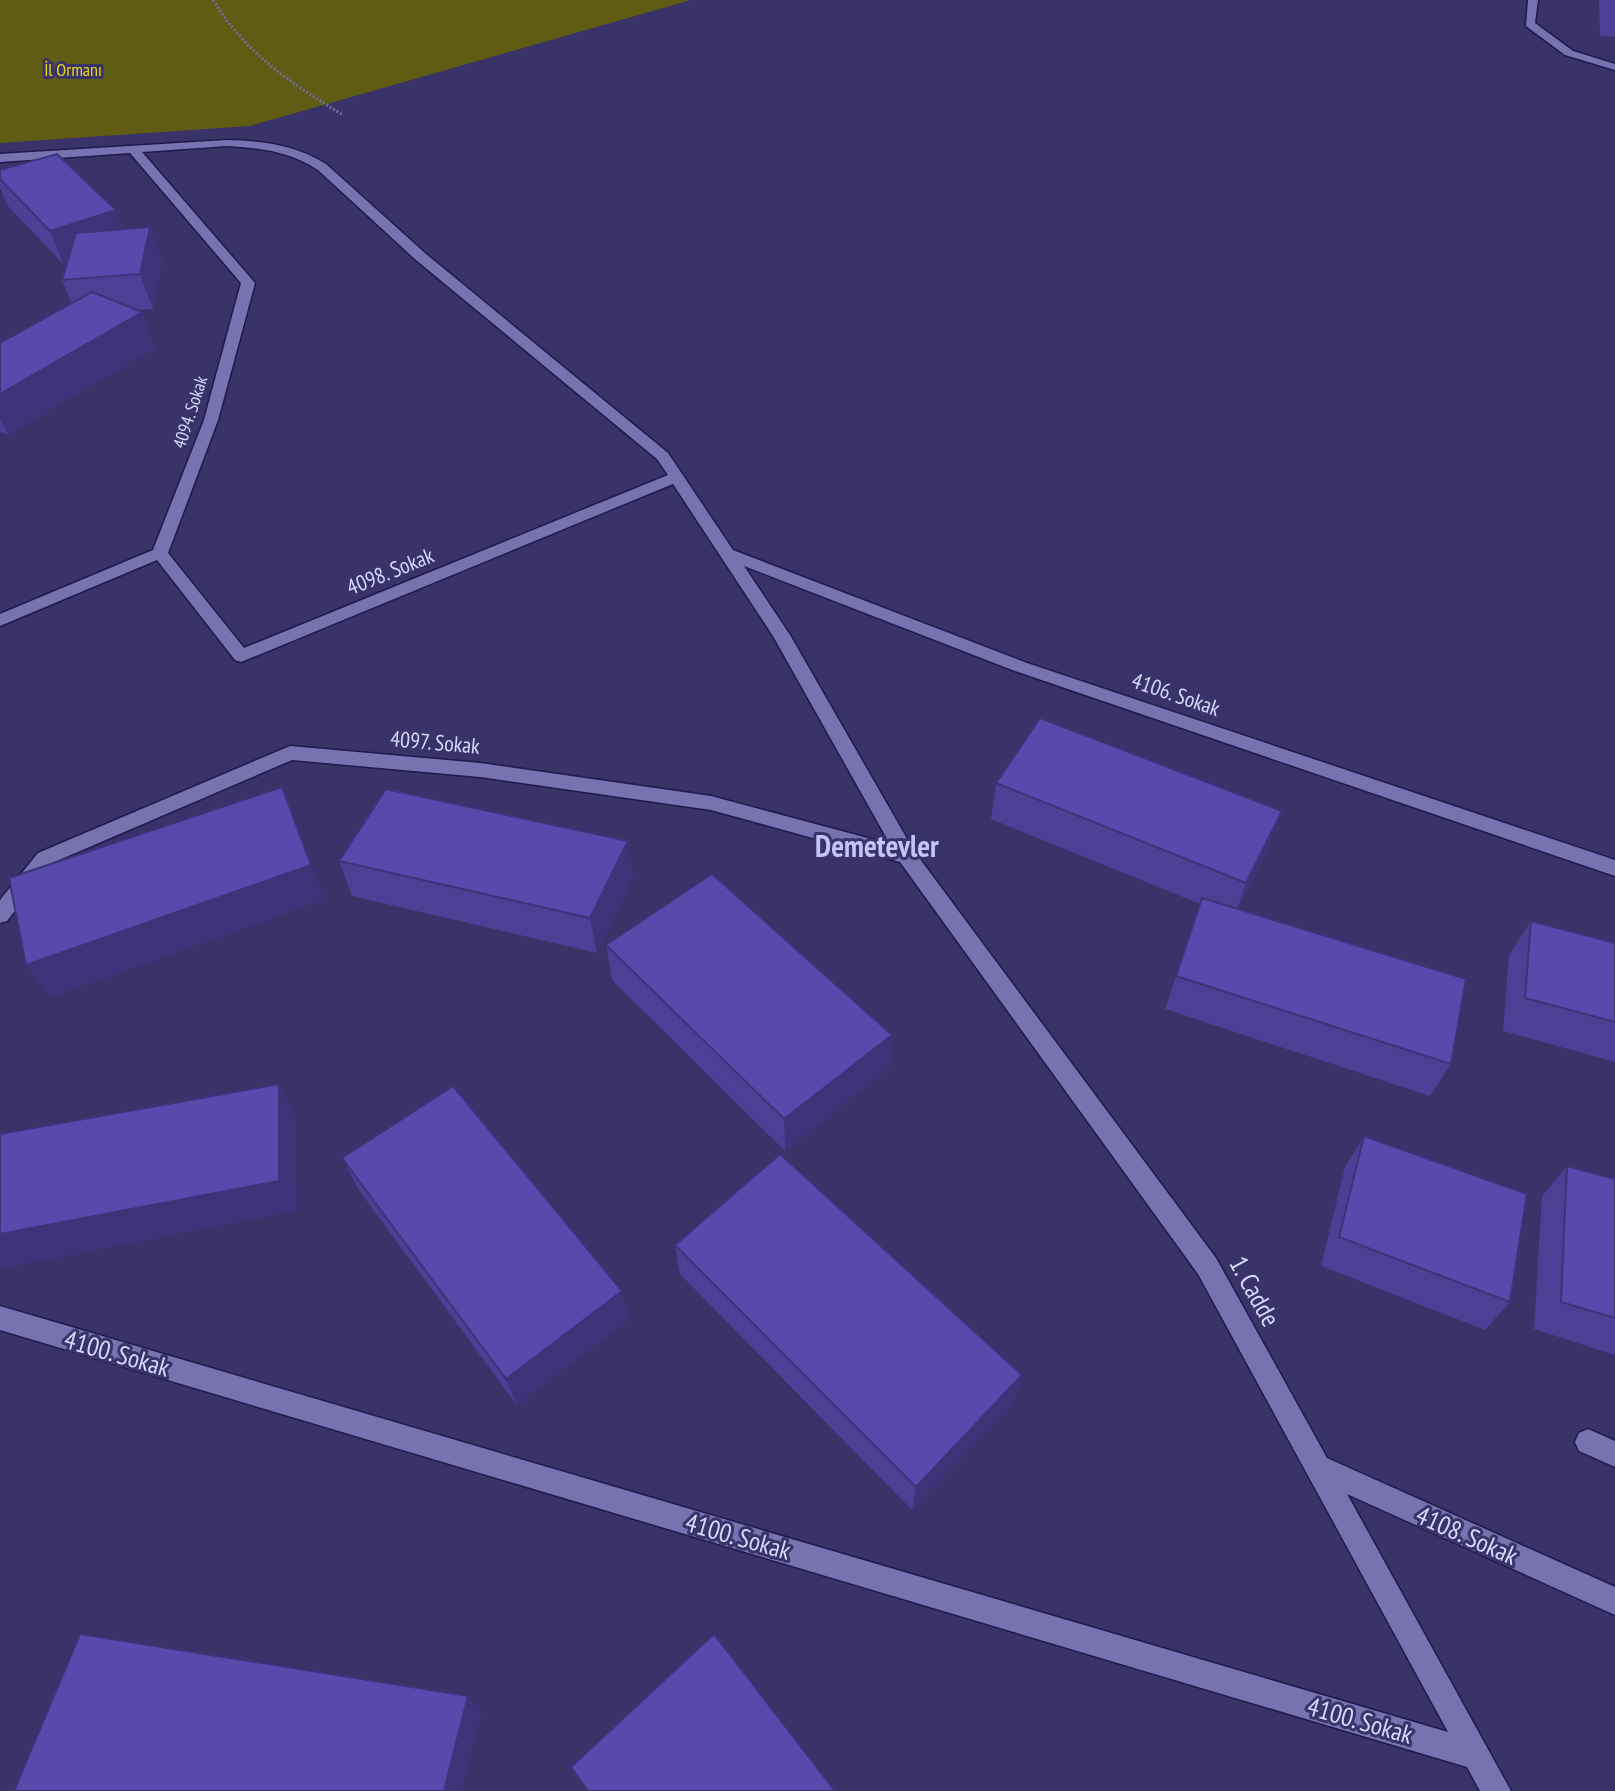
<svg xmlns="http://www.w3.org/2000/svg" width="1615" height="1791" viewBox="0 0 1615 1791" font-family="'PT Sans Narrow',sans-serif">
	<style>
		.green { fill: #605c14 }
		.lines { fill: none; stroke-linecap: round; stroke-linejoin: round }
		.minor-casing { stroke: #21184d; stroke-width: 3 }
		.path { stroke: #716d9c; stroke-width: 3; stroke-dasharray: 2 2; stroke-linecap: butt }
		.minor { fill: #7773b1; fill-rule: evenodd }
		.wall { fill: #4c3f95 }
		.shaded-wall { fill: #3e3379 }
		.building { fill: #5849ad; stroke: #3e3379; stroke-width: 2 }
		.labels { text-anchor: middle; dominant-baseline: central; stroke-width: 6; stroke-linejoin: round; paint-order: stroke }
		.far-park-label { font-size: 18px; fill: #e6db13; stroke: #39336a }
		.far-street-label { font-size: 18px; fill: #d8d7f9; stroke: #39336a }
		.street-label { font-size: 22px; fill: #d8d7f9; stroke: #39336a }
		.near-street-label { font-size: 26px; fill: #d8d7f9; stroke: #39336a }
		.district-label { font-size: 30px; font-weight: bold; fill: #c5c3f9; stroke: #39336a }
	</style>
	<rect width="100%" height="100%" fill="#39336a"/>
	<path class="green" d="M0,0H691L250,126L0,143Z"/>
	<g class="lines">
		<g class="minor-casing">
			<path id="minor" d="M1528,0H1538L1535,23L1573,51L1615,64V70L1565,55L1526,26Z
				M227,140C263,141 295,145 326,164L426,254L668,453L733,550L1027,663L1615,860V876L1015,671L744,566L790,635L914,851L1216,1258L1327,1458L1615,1587V1615L1347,1494L1511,1791H1480L1467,1767L0,1330V1306L1448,1732L1198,1274L900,862L711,810L480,777L292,760L52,863L7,921L0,923V900L38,853L290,746L480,763L711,796L890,844L773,636L673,484L241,662L235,660L157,560L0,626V614L153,550L204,420L241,283L130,153L0,162V154ZM227,146C260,148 289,151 318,170L416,260L657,459L668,475L244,648L168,553L218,420L255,283L142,152Z
				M1588,1429L1615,1441V1467L1579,1451L1575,1442L1579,1433Z"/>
		</g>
		<path class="path" d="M213,0C246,54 291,83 343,115"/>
		<use href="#minor" class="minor"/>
	</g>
	<path class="wall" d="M1599,0H1615V37L1600,36Z
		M0,170L123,229L150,227L162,261L153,309L136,310L142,312L155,348L8,435L0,432V343L72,304L62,280L67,264L64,265L8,206L0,188Z
		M996,783L1269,846L1238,909L1451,1064L1430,1096L1165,1009L1200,904L991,819Z
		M628,841L633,876L597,953L352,896L339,861Z
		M1531,921L1615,943V1062L1503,1031L1509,955Z
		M606,945L892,1035L889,1068L785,1151L612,980Z
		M1364,1136L1510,1302L1485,1330L1321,1266L1345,1167Z
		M342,1158L629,1319L517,1405L358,1189Z
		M1567,1166L1615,1179V1355L1534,1329L1542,1196Z
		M675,1245L1022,1375L1015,1401L912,1510L680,1274Z"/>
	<path class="shaded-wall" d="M116,210L129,244L64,265L50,231Z
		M150,227L162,261L153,309L140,274Z
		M142,312L155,348L8,435L0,418V394Z
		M282,787L325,900L50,998L26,965Z
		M1282,811L1269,846L1234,918L1246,883Z
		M628,841L633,876L597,953L590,918Z
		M892,1035L889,1068L785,1151L784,1119Z
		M279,1084L296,1116L297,1211L0,1269V1234Z
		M622,1291L629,1319L517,1405L506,1379Z
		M1022,1375L1015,1401L912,1510L916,1487Z
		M468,1696L482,1712L462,1791H444Z"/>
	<path class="building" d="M57,154L116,210L50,231L0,179V170Z
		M150,227L140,274L62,280L76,233Z
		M92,292L142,312L0,394V343Z
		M1040,718L1282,811L1246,883L996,783Z
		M282,787L311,865L26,965L9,878Z
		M386,789L628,841L590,918L339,861Z
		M712,874L892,1035L784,1119L606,945Z
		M1202,898L1466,979L1451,1064L1176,976Z
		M1531,921L1615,943V1022L1525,998Z
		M279,1084V1181L0,1234V1134Z
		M453,1086L622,1291L506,1379L342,1158Z
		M1364,1136L1527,1194L1510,1302L1339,1237Z
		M780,1154L1022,1375L916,1487L675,1245Z
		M1567,1166L1615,1179V1318L1561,1302Z
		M80,1634L468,1696L444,1791H14Z
		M714,1634L835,1791H588L571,1767Z"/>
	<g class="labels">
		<g class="far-park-label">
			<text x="73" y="69">İl Ormanı</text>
		</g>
		<g class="far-street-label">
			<text transform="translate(190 412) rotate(-72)">4094. Sokak</text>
		</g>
		<g class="street-label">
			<text transform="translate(390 571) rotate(-22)">4098. Sokak</text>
			<text transform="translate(1176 694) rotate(19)">4106. Sokak</text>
			<text transform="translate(435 742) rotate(5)">4097. Sokak</text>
		</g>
		<g class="near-street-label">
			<text transform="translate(1255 1291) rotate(61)">1. Cadde</text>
			<text transform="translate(117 1353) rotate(16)">4100. Sokak</text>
			<text transform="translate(1467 1535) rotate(24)">4108. Sokak</text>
			<text transform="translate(738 1536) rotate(16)">4100. Sokak</text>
			<text transform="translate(1360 1720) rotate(16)">4100. Sokak</text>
		</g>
		<g class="district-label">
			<text x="877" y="845">Demetevler</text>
		</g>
	</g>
</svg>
